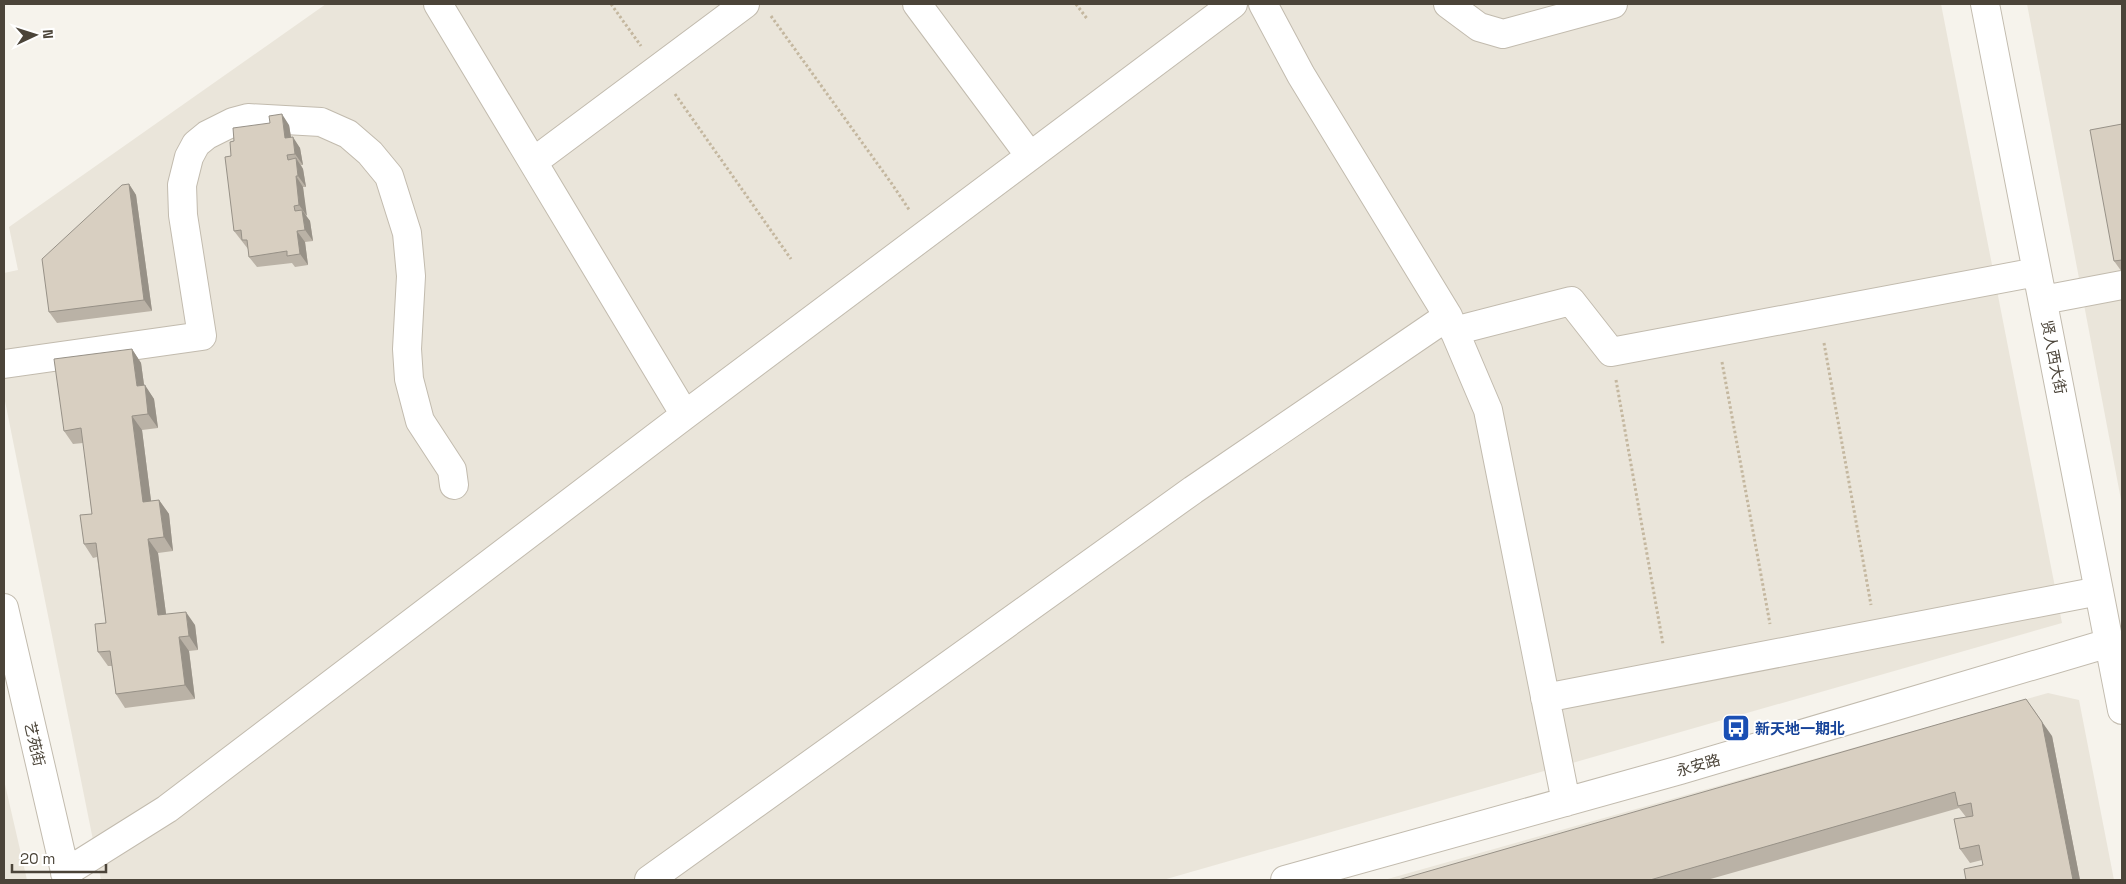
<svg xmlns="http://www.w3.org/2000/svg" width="2126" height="884" viewBox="0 0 2126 884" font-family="'Space Grotesk','Noto Sans SC',sans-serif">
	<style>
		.residential { fill: #eae5da }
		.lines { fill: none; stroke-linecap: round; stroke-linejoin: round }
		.minor-casing { stroke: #c2bbae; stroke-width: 30 }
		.path { stroke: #c4b79f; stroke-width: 3; stroke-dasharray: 2.5 2.5; stroke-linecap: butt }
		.minor { stroke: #fff; stroke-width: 28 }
		.wall { fill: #bab2a6 }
		.shaded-wall { fill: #979187 }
		.building { fill: #d8cfc1; stroke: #979187 }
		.labels { text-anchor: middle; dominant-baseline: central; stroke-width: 4; stroke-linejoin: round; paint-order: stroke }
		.street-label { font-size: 15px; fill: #4b4439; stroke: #fff }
		.transit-label { font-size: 15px; font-weight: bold; fill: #164399; stroke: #fff; text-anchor: start }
	</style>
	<rect width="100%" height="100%" fill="#f6f3ec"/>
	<path class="residential" d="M326,4H1941L2062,623L1163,880H101L4,396V273L18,270L9,227Z
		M2027,4H2122V505Z
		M2048,693L2079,700L2114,880H1384Z
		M4,780L27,880H4Z"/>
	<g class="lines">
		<g class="minor-casing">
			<path id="minor" d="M438,4L685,415
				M917,4L1030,156
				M1263,4L1301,75L1448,316L1488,410L1566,802
				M1448,4L1479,27L1503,34L1613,4
				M1985,4L2122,710
				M533,162L745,4
				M2043,300L2122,285
				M1454,331L1571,301L1611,352L2037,272
				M4,364L202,336L183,215L182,185L189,157L196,144L207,135L233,122L248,118L321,122L348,134L370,153L389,176L407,233L411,276L407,349L409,379L420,421L452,470L454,485
				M4,608L67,880
				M1545,698L2099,591
				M65,873L167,809L685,415L1233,4
				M649,880L1193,490L1448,316
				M1285,880L1680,770L2109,643"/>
		</g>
		<path class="path" d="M611,4L641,46
			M1076,4L1088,20
			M771,16L892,184L910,211
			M675,94L791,259
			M1824,343L1871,605
			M1722,362L1770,624
			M1616,380L1663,644"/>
		<use href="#minor" class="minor"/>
	</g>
	<path class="wall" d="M2122,124V272L2114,261Z
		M289,125L291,137L300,148L303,165H301L303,169L306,187H303L306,216L310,221L313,241L305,242L308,265L295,267L292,263L257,267L249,257L248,249L234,231L231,156L234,141Z
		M129,184L136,195L152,311L57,323L49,312Z
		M132,349L141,363L144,385L154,399L158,428L142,430L151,501L159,500L169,514L173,551L158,553L166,614L195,625L198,650L189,651L195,699L125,708L116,694L112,666H108L98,652L106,623L97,557L93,558L84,544L92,514L83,443L73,444L64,431Z
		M2052,736L2080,880H1966L1983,865L1982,860L1970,863L1960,849L1966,817L1959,808L1707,880H1398Z"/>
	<path class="shaded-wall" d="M282,114L289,125L293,149L285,138Z
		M293,137L300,148L303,165L295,154Z
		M296,158L303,169L306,187L298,176Z
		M296,176L303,187L307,216L299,205Z
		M129,184L136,195L152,311L144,300Z
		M302,210L310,221L313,241L305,230Z
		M297,231L305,242L308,265L300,254Z
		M132,349L141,363L146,399L145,385L154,399L158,428L148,414L137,386Z
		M132,416L142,430L153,516L143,502Z
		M159,500L169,514L173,551L164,537Z
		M148,539L158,553L168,629L158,615Z
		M186,612L195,625L198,650L189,636Z
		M179,637L189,651L195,699L185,685Z
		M2026,699L2052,736L2080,880H2073Z"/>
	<path class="building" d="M282,114L285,138L293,137L295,154L287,155L288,160L296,158L298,176H296L299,205L294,206L295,211L302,210L305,230L297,231L300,254L287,256V251L249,257L247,240H242L241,230L234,231L225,157L231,156L230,142L234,141L233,128L270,123L269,116Z
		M2122,124V260L2114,261L2090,130Z
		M129,184L144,300L49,312L42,259L122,185Z
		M132,349L137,386L145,385L148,414L132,416L143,502L159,500L164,537L148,539L158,615L186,612L189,636L179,637L185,685L116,694L110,651L98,652L95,624L106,623L96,543L84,544L80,515L92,514L81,428L64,431L54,359Z
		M2026,699L2042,722L2073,880H1966L1964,869L1983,865L1979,845L1960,849L1954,819L1973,816L1971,803L1958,806L1955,792L1650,880H1398Z"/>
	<defs>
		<g id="bus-square" transform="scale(1.4375)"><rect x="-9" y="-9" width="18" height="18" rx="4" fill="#1a4fb4" stroke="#fff"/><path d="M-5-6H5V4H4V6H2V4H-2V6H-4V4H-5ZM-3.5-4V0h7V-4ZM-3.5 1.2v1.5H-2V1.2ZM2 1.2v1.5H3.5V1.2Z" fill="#fff"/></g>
	</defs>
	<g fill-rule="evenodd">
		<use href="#bus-square" x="1736" y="728"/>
	</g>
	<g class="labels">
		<g class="street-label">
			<text transform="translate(2054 357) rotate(79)">贤人西大街</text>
			<text transform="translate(35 744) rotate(77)">艺苑街</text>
			<text transform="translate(1698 765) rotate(-16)">永安路</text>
		</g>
		<g class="transit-label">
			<text x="1755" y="728">新天地一期北</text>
		</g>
	</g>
	<rect width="2126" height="884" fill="none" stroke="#4b4439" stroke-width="10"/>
	<g transform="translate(35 35) rotate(86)" stroke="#ffffff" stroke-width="4" paint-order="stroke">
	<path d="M0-4L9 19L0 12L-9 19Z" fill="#4b4439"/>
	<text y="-8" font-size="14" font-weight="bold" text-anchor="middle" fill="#4b4439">N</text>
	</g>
	<path d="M12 864v8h94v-8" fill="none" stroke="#4b4439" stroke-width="2.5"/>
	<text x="20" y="864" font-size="15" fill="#4b4439" stroke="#ffffff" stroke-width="4" paint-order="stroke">20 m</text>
</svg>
